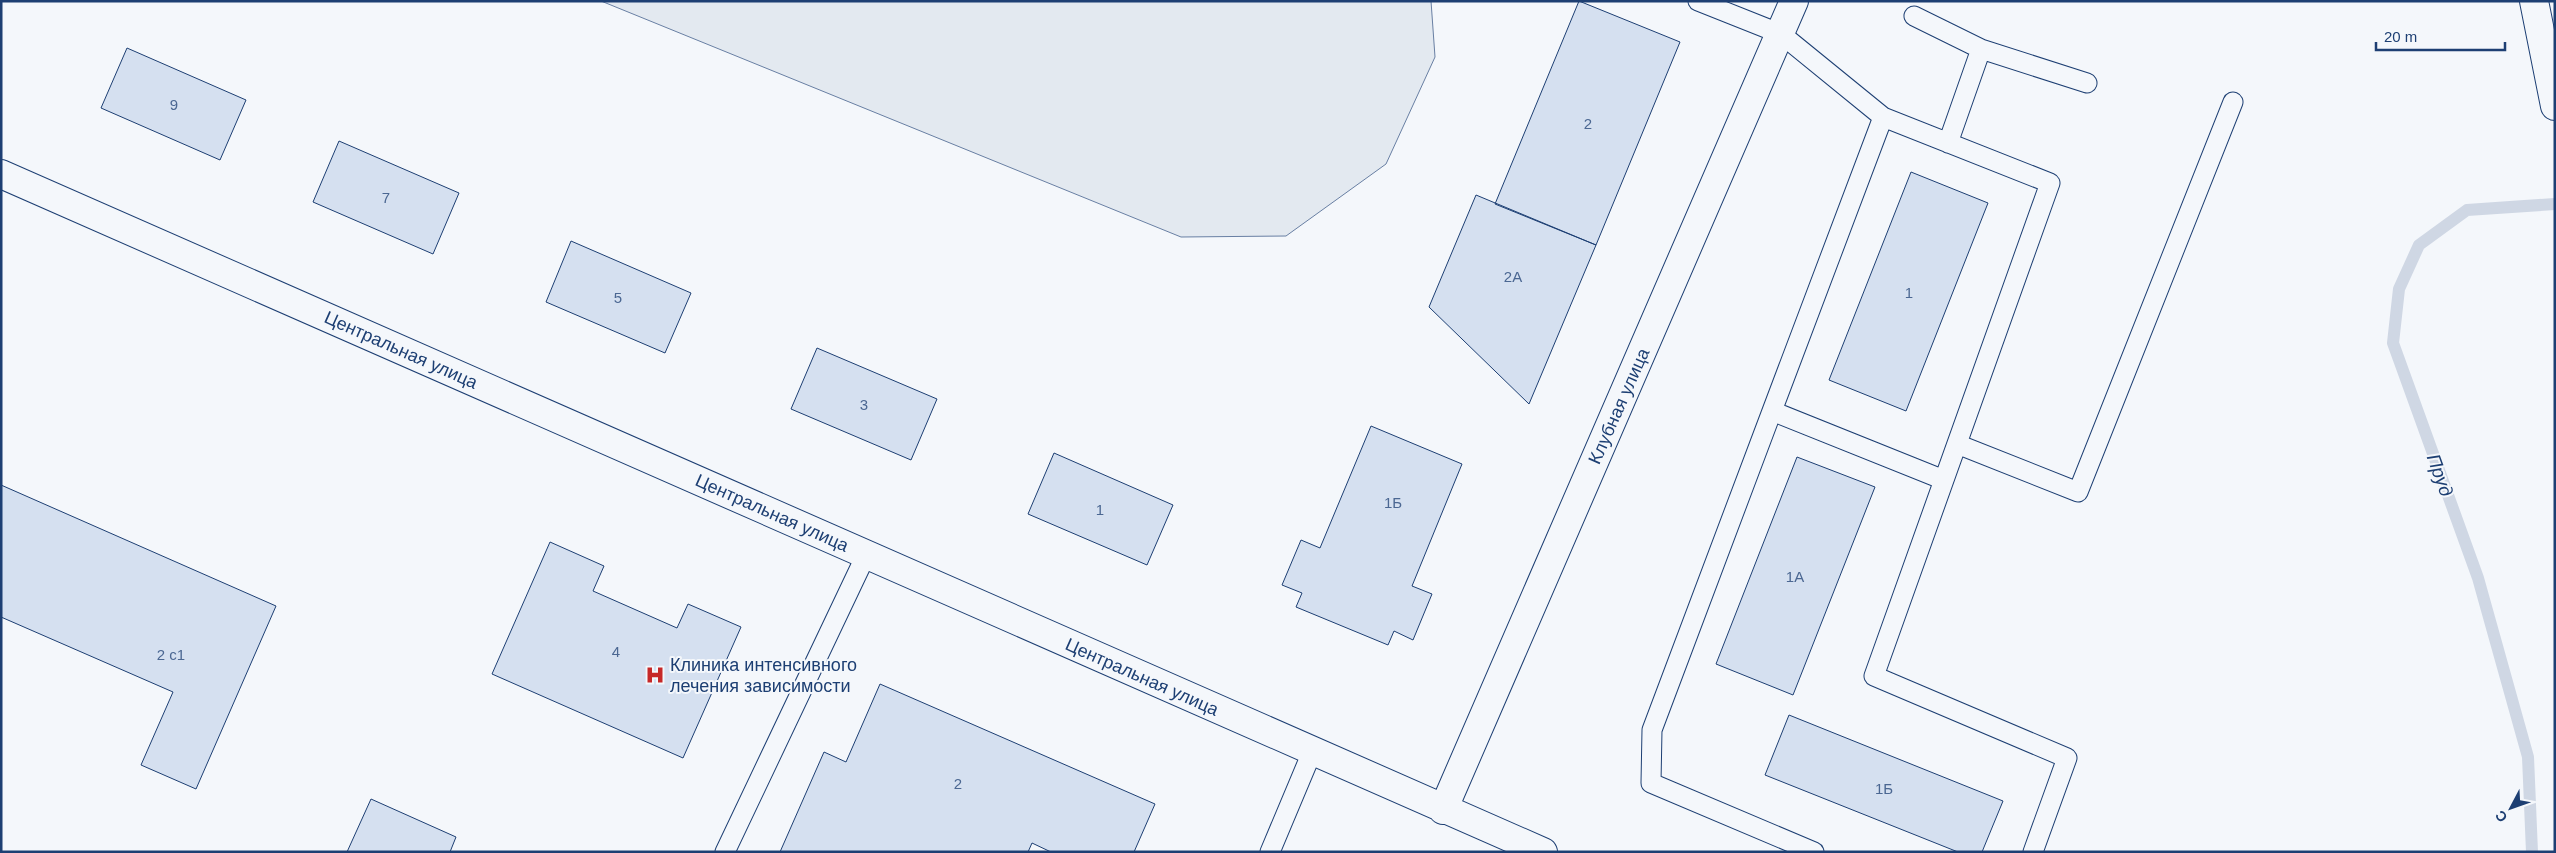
<svg xmlns="http://www.w3.org/2000/svg" width="2556" height="853" viewBox="0 0 2556 853" font-family="Arial,sans-serif">
	<style>
		.green { fill: #e3e9f0; stroke: #687fa3 }
		.lines { fill: none; stroke-linecap: round; stroke-linejoin: round }
		.stream { stroke: #cfd7e4; stroke-width: 12 }
		.building { fill: #d5e0f0; stroke: #1d3f73 }
		.lane-casing { stroke: #1d3f73; stroke-width: 21 }
		.street-casing { stroke: #1d3f73; stroke-width: 30 }
		.highway-casing { stroke: #1d3f73; stroke-width: 30 }
		.lane { stroke: #f4f7fb; stroke-width: 19 }
		.street { stroke: #f4f7fb; stroke-width: 28 }
		.highway { stroke: #f4f7fb; stroke-width: 28 }
		.labels { text-anchor: middle; dominant-baseline: central; stroke-width: 4; stroke-linejoin: round; paint-order: stroke }
		.number-label { font-size: 15px; fill: #4b6792 }
		.street-label { font-size: 18px; fill: #1d3f73; stroke: #f4f7fb }
		.poi-label { font-size: 18px; fill: #1d3f73; stroke: #f4f7fb; text-anchor: start }
		.water-label { font-size: 19px; font-style: italic; fill: #1d3f73; stroke: #f4f7fb }
	</style>
	<rect width="100%" height="100%" fill="#f4f7fb"/>
	<path class="green" d="M601,1H1431L1435,57L1386,164L1286,236L1181,237Z"/>
	<g class="lines">
		<path class="stream" d="M2532,852L2528,757L2478,578L2393,343L2399,289L2419,245L2467,210L2555,204"/>
	</g>
	<path class="building" d="M1579,1L1680,42L1596,245L1495,204Z
		M127,48L246,100L220,160L101,108Z
		M339,141L459,193L433,254L313,202Z
		M1911,172L1988,203L1906,411L1829,380Z
		M1476,195L1596,245L1529,404L1429,307Z
		M571,241L691,293L665,353L546,302Z
		M817,348L937,399L911,460L791,409Z
		M1371,426L1462,464L1412,586L1432,594L1413,640L1394,631L1388,645L1296,607L1302,593L1282,585L1301,540L1320,548Z
		M1054,453L1173,505L1147,565L1028,514Z
		M1797,457L1875,487L1793,695L1716,664Z
		M1,485L276,606L196,789L141,765L173,692L1,617Z
		M550,542L604,566L593,591L677,628L688,604L741,627L683,758L492,674Z
		M880,684L1155,804L1134,852H1051L1032,843L1028,852H780L824,752L846,762Z
		M1789,715L2003,801L1982,852H1958L1765,775Z
		M371,799L456,837L450,852H347Z"/>
	<g class="lines">
		<g class="lane-casing">
			<path id="lane" d="M1698,1L1781,34L1883,117L2050,183L1874,676L2067,758L2033,852
				M1914,16L1981,49L1948,143
				M1981,49L2087,83
				M1772,411L1883,117
				M1957,444L2078,492L2233,102
				M725,852L866,555
				M1270,852L1312,752
				M1814,852L1651,783L1652,730L1772,411L1944,480"/>
		</g>
		<g class="street-casing">
			<path id="street" d="M1,174L1543,852
				M1443,810L1794,1"/>
		</g>
		<g class="highway-casing">
			<path id="highway" d="M2534,1L2555,106"/>
		</g>
		<use href="#lane" class="lane"/>
		<use href="#street" class="street"/>
		<use href="#highway" class="highway"/>
	</g>
	<defs>
		<g id="hospital-bare" transform="scale(1.5)"><path d="M-5-5h3v3.5h4V-5h3V5h-3V1.5h-4V5h-3Z" fill="#c62828" stroke="#f4f7fb" stroke-width="2.5" paint-order="stroke"/></g>
	</defs>
	<g fill-rule="evenodd">
		<use href="#hospital-bare" x="655" y="675"/>
	</g>
	<g class="labels">
		<g class="number-label">
			<text x="174" y="104">9</text>
			<text x="1588" y="123">2</text>
			<text x="386" y="197">7</text>
			<text x="1513" y="276">2А</text>
			<text x="1909" y="292">1</text>
			<text x="618" y="297">5</text>
			<text x="864" y="404">3</text>
			<text x="1393" y="502">1Б</text>
			<text x="1100" y="509">1</text>
			<text x="1795" y="576">1А</text>
			<text x="616" y="651">4</text>
			<text x="171" y="654">2 с1</text>
			<text x="958" y="783">2</text>
			<text x="1884" y="788">1Б</text>
		</g>
		<g class="street-label">
			<text transform="translate(401 350) rotate(24)">Центральная улица</text>
			<text transform="translate(1619 406) rotate(-66)">Клубная улица</text>
			<text transform="translate(772 513) rotate(24)">Центральная улица</text>
			<text transform="translate(1142 677) rotate(24)">Центральная улица</text>
		</g>
		<g class="poi-label">
			<text x="670" y="665">Клиника интенсивного<tspan x="670" dy="21">лечения зависимости</tspan></text>
		</g>
		<g class="water-label">
			<text transform="translate(2440 475) rotate(70)">Пруд</text>
		</g>
	</g>
	<rect width="2556" height="853" fill="none" stroke="#1d3f73" stroke-width="5"/>
	<g transform="translate(2511 808) rotate(229)" stroke="#f4f7fb" stroke-width="4" paint-order="stroke">
	<path d="M0-4L9 19L0 12L-9 19Z" fill="#1d3f73"/>
	<text y="-8" font-size="14" font-weight="bold" text-anchor="middle" fill="#1d3f73">С</text>
	</g>
	<path d="M2376 42v8h129v-8" fill="none" stroke="#1d3f73" stroke-width="2.5"/>
	<text x="2384" y="42" font-size="15" fill="#1d3f73" stroke="#f4f7fb" stroke-width="4" paint-order="stroke">20 m</text>
</svg>
